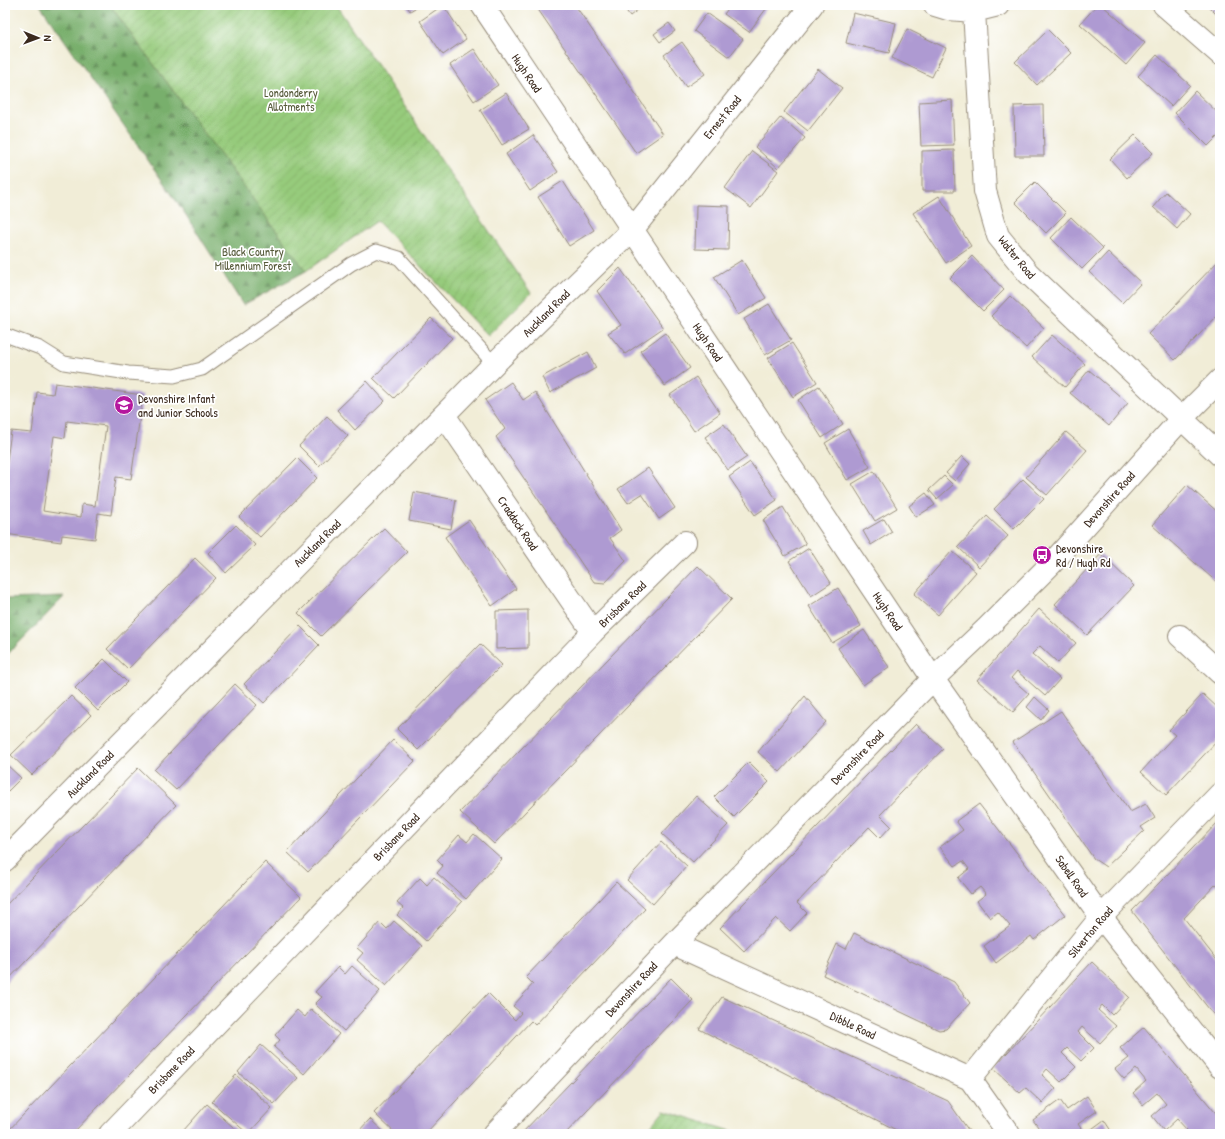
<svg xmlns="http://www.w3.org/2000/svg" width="1225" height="1139" viewBox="0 0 1225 1139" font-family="'Patrick Hand',sans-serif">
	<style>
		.forest { fill: url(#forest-firs); stroke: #5a6c45 }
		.garden { fill: url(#garden-furrows); stroke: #687a4d }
		.building { fill: #ae9ad2; fill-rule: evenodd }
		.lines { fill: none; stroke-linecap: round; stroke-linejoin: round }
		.service-casing { stroke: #968c7a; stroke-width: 15 }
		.minor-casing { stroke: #968c7a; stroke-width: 24 }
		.service { stroke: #fff; stroke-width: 13 }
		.minor { stroke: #fff; stroke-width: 22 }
		.labels { text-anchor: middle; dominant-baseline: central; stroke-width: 3.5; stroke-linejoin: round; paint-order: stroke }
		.street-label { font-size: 12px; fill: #3b2a1e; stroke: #fff }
		.park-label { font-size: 12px; fill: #565a3a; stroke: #fff }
		.poi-label { font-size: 12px; fill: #3b2a1e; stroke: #fff; text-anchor: start }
	</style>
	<defs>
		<pattern id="forest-firs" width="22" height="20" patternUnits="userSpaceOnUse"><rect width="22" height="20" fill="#78af6c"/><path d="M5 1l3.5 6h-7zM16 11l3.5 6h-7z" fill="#648f58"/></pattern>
		<pattern id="garden-furrows" width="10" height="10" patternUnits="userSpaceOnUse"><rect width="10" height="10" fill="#96cb7c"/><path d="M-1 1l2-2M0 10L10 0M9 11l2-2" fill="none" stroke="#82ae6b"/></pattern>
	</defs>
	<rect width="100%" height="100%" fill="#fff"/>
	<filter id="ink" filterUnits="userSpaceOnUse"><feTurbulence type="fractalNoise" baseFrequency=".025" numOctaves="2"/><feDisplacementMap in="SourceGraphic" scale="8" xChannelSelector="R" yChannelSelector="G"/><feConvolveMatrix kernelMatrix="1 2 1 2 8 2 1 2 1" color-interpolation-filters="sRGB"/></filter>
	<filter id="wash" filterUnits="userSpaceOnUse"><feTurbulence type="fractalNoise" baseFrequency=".012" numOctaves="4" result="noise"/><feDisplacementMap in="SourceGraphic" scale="16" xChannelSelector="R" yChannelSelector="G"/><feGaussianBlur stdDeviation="0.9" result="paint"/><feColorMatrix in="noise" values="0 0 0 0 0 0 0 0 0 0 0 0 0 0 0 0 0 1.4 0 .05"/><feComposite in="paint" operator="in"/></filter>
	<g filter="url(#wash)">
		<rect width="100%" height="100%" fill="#f1edd7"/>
		<path class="forest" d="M40,5H110L306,271L243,305L184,212Z
			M64,597L5,657V599Z"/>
		<path class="garden" d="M110,5H336L531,293L488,336L377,221L306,271Z
			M664,1110L741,1134H644Z"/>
		<g id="blocks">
			<path class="building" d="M406,5H420L410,11Z
				M443,5L466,39L443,55L420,21Z
				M535,5H575L663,134L636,153Z
				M622,5H644L630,16Z
				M731,5H769L749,32L724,14Z
				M1097,5H1102L1145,43L1126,65L1080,24Z
				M1209,5H1220V18L1208,6Z
				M707,13L743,39L729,57L694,31Z
				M853,13L896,23L889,53L846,43Z
				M669,23L675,31L660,42L654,34Z
				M907,29L946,48L932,77L892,58Z
				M1048,30L1071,53L1037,85L1015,62Z
				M682,42L705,74L686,87L664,55Z
				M474,49L498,85L474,101L450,65Z
				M1157,55L1190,85L1171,106L1138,76Z
				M818,69L842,88L808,131L784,112Z
				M1195,91L1220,115V134L1208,146L1175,113Z
				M506,93L529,129L502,145L480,110Z
				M952,100L954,145L921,146L919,102Z
				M1043,105L1044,156H1015L1014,106Z
				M781,117L805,138L778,168L755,147Z
				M533,135L558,172L530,191L506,154Z
				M1135,135L1153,153L1127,178L1110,159Z
				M954,150L955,191H922V151Z
				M752,151L778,171L751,208L725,188Z
				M563,181L594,230L569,246L538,197Z
				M1035,182L1066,213L1046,233L1015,202Z
				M1166,192L1190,214L1177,229L1153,207Z
				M939,196L971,246L946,263L913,213Z
				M696,205L729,206L728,250L695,249Z
				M1071,217L1103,248L1082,269L1051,238Z
				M1108,252L1141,283L1122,303L1089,272Z
				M972,256L1004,290L983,311L950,278Z
				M1220,259V313L1175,360L1148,334Z
				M742,260L766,298L738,315L714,277Z
				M620,268L663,328L625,354L608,333L621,325L597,291Z
				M1010,296L1044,328L1026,348L991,316Z
				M769,304L791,340L765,355L744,319Z
				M431,318L452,338L394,398L373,378Z
				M665,333L690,368L665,386L640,351Z
				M1052,335L1085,364L1065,387L1032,357Z
				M792,343L817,382L793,397L768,358Z
				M588,352L596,368L550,393L542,377Z
				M1089,370L1128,403L1109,426L1070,393Z
				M696,377L720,413L694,431L670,395Z
				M367,381L385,401L355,430L337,410Z
				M511,382L523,400L535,392L621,530L610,538L626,561L605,583L594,582L496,437L505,429L485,400Z
				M55,383L143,395L131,479L116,477L111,515L98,513L95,539L62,535L61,542L5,534V475L11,431L32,433L37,392L53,394ZM67,421L106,426L95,506L82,504L81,517L43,511L54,436L65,438Z
				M819,386L843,424L822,438L798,400Z
				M327,416L348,436L319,466L299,446Z
				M724,424L747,457L728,470L705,437Z
				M848,429L870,467L847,480L825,443Z
				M1066,432L1087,450L1047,495L1026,477Z
				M962,456L970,464L955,481L946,473Z
				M297,458L317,478L260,537L239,517Z
				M750,462L777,500L755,515L729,477Z
				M648,468L675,508L659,519L642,494L628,503L618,489Z
				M874,471L897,508L875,521L852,484Z
				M944,476L953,485L937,499L929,490Z
				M1023,479L1044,499L1014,529L994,509Z
				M1187,485L1220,514V585L1152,525Z
				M414,492L456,500L451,529L409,521Z
				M926,493L935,505L916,517L909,506Z
				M783,507L806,544L785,556L763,520Z
				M987,516L1008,536L979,567L958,547Z
				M884,519L892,532L871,545L863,531Z
				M469,520L516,589L492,606L445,537Z
				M236,525L255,545L226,573L208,553Z
				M384,528L407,552L321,636L298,613Z
				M809,548L831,583L811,596L789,561Z
				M952,551L976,572L938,615L914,594Z
				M1101,554L1134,586L1087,635L1055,604Z
				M195,558L216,578L128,669L107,649Z
				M698,566L732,599L494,844L460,812Z
				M838,588L861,626L832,643L809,606Z
				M1039,609L1076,643L1058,663L1040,646L1032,654L1060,679L1045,696L1017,671L1011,678L1029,694L1013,712L977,680Z
				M528,610V648L496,649V611Z
				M300,626L319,645L264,703L244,684Z
				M864,630L889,667L863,685L838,648Z
				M480,644L502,665L418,750L397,729Z
				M104,659L127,682L98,711L75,688Z
				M235,684L257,705L176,790L154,770Z
				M1203,694L1220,710V738L1166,795L1141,772L1175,735L1169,730Z
				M71,696L91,715L32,775L11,755Z
				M805,696L826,722L780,772L758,752Z
				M1035,697L1049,710L1041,720L1027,707Z
				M1061,711L1130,812L1146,804L1155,818L1141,827L1144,831L1106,867L1094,859L1013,742Z
				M916,724L943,749L880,815L891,826L880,838L869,827L797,903L807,913L790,931L776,918L744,951L720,928Z
				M393,740L415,761L308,872L287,852Z
				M749,762L769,782L734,817L714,797Z
				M5,763L21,778L5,794Z
				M138,768L176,805L5,983V906Z
				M696,796L728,825L693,862L662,834Z
				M979,804L1065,915L1034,940L1031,936L996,963L984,946L1010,926L998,912L990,918L977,901L986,894L980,887L971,894L958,878L969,869L963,861L955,866L940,847L963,830L956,821Z
				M1220,820V887L1216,884L1184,918L1220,964V1023L1132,911Z
				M474,834L502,859L466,899L437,873L443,866L437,860L459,835L467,842Z
				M661,842L687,866L653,904L627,880Z
				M265,862L301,897L72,1134H5Z
				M434,877L462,902L426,941L397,915L403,908L397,903L420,878L427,885Z
				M616,882L645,909L535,1025L531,1021L425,1134H396L374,1113L488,993L515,1020L521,1013L513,1006L533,984L526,977Z
				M394,921L422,946L386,986L357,960L363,953L357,948L380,922L387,929Z
				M854,933L954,982L970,1003L946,1029L939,1030L823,975L837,944L846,949Z
				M1092,962L1129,997L1112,1015L1102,1005L1098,1010L1116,1026L1100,1043L1082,1027L1078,1032L1094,1048L1081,1061L1067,1048L1062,1053L1076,1067L1061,1082L1047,1069L1042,1075L1056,1088L1042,1103L1026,1088L1020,1093L993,1068Z
				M352,966L380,991L344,1031L315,1004L322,997L315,992L338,967L345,974Z
				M671,978L693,1000L565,1134H521Z
				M722,997L948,1101L971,1134H904L699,1029Z
				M311,1009L339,1034L304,1074L274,1047L280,1040L275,1035L297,1010L305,1017Z
				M1144,1027L1220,1118V1134H1183L1187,1130L1177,1119L1164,1131L1152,1116L1166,1104L1157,1093L1143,1105L1133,1093L1146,1081L1136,1069L1124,1079L1115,1069L1129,1058L1120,1048Z
				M261,1045L298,1078L274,1104L238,1072Z
				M236,1075L272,1108L248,1134L212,1102Z
				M1087,1096L1097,1111L1078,1124L1085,1134L1104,1120L1113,1134H1043L1033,1120L1060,1100L1067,1110Z
				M207,1104L241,1134H187L183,1131Z
				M370,1119L386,1134H356Z"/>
		</g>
	</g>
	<g filter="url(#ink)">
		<use href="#blocks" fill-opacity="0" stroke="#968c7a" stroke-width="1"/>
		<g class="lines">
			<g class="service-casing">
				<path id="service" d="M5,335L40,348L64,363L128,373L174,376L202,369L351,264L376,251L399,258L494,364"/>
			</g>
			<g class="minor-casing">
				<path id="minor" d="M482,5L933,679L1101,917L1220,1067
					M935,5L948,9L974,11L998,5
					M1164,5L1220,54
					M974,11L985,191L998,236L1028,273L1220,455
					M444,415L593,632
					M1180,636L1220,673
					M5,860L494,364L633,229L812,5
					M674,944L970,1079L1009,1134
					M970,1079L1101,917L1220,794
					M110,1134L593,632L685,542
					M494,1134L674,944L933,679L986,629L1052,563L1182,418L1220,380"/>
			</g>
			<use href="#service" class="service"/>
			<use href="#minor" class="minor"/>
		</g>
	</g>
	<defs>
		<g id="school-disc" transform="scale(1)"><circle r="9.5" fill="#b5179e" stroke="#fff"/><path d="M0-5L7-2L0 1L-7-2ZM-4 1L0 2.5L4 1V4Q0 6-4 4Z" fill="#fff"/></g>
		<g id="bus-disc" transform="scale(1)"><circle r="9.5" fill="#b5179e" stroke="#fff"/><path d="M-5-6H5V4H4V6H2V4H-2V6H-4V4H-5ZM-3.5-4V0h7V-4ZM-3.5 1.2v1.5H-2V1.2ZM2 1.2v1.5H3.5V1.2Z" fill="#fff"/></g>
	</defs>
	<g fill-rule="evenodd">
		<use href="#school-disc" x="124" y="405"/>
		<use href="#bus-disc" x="1042" y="555"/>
	</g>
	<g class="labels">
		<g class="street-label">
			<text transform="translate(527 73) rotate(56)">Hugh Road</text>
			<text transform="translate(722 117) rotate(-51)">Ernest Road</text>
			<text transform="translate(1017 257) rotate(51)">Walter Road</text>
			<text transform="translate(546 313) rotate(-45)">Auckland Road</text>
			<text transform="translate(708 342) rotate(56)">Hugh Road</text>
			<text transform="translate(1109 499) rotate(-48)">Devonshire Road</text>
			<text transform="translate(518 523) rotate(56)">Craddock Road</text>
			<text transform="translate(317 543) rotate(-45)">Auckland Road</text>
			<text transform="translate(622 604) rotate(-44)">Brisbane Road</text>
			<text transform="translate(888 611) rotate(56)">Hugh Road</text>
			<text transform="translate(857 757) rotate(-46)">Devonshire Road</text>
			<text transform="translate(90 774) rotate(-45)">Auckland Road</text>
			<text transform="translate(396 837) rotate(-46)">Brisbane Road</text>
			<text transform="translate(1072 876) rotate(55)">Sabell Road</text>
			<text transform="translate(1090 932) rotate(-50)">Silverton Road</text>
			<text transform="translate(631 989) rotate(-47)">Devonshire Road</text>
			<text transform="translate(853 1025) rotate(25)">Dibble Road</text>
			<text transform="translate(171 1070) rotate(-46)">Brisbane Road</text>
		</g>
		<g class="park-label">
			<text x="291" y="92">Londonderry<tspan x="291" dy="14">Allotments</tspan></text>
			<text x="253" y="251">Black Country<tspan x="253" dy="14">Millennium Forest</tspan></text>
		</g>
		<g class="poi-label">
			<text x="138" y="398">Devonshire Infant<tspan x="138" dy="14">and Junior Schools</tspan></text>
			<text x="1056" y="548">Devonshire<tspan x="1056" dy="14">Rd / Hugh Rd</tspan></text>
		</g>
	</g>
	<rect width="1225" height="1139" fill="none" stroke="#fff" stroke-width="20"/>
	<g transform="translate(38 38) rotate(91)" stroke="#ffffff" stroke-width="3" paint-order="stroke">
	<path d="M0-3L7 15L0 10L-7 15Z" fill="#3b2a1e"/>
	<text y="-6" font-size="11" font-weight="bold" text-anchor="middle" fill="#3b2a1e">N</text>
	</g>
</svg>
